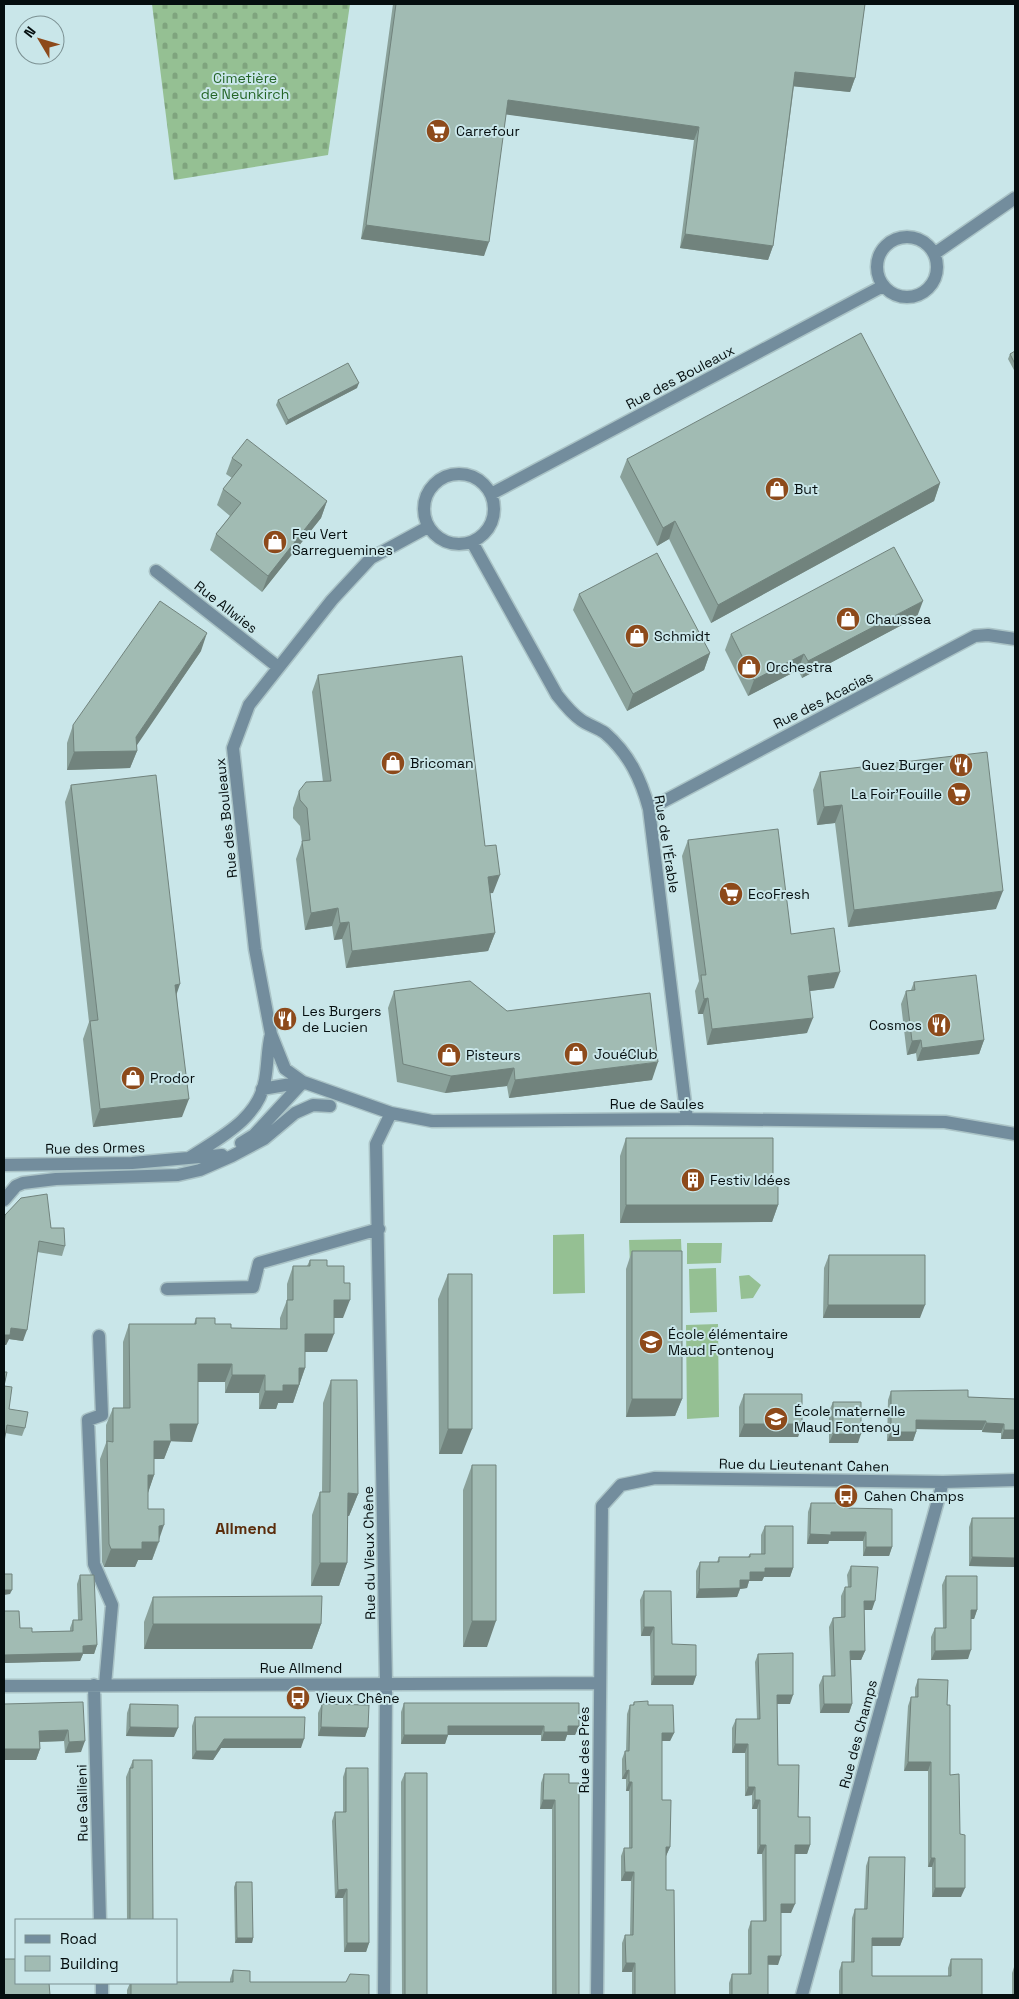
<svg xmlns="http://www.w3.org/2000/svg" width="1019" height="1999" viewBox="0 0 1019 1999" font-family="'Space Grotesk',sans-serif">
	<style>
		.cemetery { fill: url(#cemetery-stones) }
		.pitch { fill: #95c093 }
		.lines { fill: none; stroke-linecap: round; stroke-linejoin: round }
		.minor-casing { stroke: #aac3c6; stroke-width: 15 }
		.minor { stroke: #738d9d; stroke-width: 12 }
		.wall { fill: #8aa19a }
		.shaded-wall { fill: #71837d }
		.building { fill: #a1bbb3; stroke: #71837d }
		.labels { text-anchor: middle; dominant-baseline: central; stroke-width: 4; stroke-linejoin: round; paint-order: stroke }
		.park-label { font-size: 14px; fill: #256527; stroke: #c9e6e9 }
		.poi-label { font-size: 14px; fill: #050e0f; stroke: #c9e6e9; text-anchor: start }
		.street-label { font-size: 14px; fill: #050e0f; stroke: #c9e6e9 }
		.quarter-label { font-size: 16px; font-weight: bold; fill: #5b2d0c; stroke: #c9e6e9 }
	</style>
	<defs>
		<pattern id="cemetery-stones" width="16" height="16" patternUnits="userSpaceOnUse" patternTransform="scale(1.25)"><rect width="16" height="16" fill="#95c093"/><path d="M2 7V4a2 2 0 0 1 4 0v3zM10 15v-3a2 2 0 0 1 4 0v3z" fill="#7fa47e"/></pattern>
	</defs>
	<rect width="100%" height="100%" fill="#c9e6e9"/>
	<path class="cemetery" d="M152,4H350L328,155L174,180Z"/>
	<path class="pitch" d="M584,1234L585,1293L553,1294V1235Z
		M681,1239L682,1264L630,1265L629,1240Z
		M687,1243H722L721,1263L687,1264Z
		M716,1268L717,1312L690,1313L689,1269Z
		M749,1275L761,1285L753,1298L741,1299L739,1276Z
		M718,1324L719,1417L687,1419L686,1325Z"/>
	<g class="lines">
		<g class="minor-casing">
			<path id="minor" d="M877 267a30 30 0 1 1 60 0a30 30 0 1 1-60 0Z
				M934,254L1015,198
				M424 509a35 35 0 1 1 70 0a35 35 0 1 1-70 0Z
				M491,494L883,286
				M428,527L371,558L332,600L249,705L233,748L255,949L271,1034L285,1069L303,1082L391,1113L432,1121L687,1119L945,1122L1015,1134
				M472,542L557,695C564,704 571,713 581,720C588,725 598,728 605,733C629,754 641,779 649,809L687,1119
				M156,571L278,667
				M649,809L975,636L988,635L1015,639
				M262,1089L303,1082
				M241,1143L254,1135L303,1082
				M189,1158C219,1138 259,1119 265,1080C268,1064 267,1050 271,1034
				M4,1165L132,1163L222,1155
				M4,1200L16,1186L23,1183L56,1179L178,1175L200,1170L232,1156L264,1139L295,1113L313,1105L330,1106
				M167,1289L253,1287L259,1263L379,1229
				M99,1336L102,1415L88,1420L94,1564L112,1605L105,1685
				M94,1685L100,1920
				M4,1686L599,1683
				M102,1983V1995
				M384,1995L386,1683L376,1144L391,1113
				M597,1995L602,1506L621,1485L655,1478L943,1482L1015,1480
				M802,1995L943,1482"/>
		</g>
		<use href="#minor" class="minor"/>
	</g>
	<path class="wall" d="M393,4H865L855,78L850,92L794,86L773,246L768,260L680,248L694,140L506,114L484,256L361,239Z
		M1015,351V372L1008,359L1010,354Z
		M357,388L286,425L276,405L278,400Z
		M232,458L327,501L321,518L262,592L210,550L216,534L230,516L217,505L223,489L232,478L226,474Z
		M627,459L940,483L934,501L711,623L669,539L657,546L620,477Z
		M579,594L710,653L704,670L627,711L573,610Z
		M917,617L802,678L798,670L748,696L725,650L731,634Z
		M201,651L136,745L137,751L130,768L67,770V743L73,725Z
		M318,675L485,846L493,893H490L495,933L488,951L346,968L342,939L334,940L332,926L305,930L296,859L302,842L300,826L293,818V808L299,791L323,782L312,692Z
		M820,772L996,909L848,927L835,823L817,825L813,790Z
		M71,785L177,995L182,1117L93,1127L83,1039L89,1022L65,802Z
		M688,840L791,934L834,988L810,991L807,1033L707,1045L703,1014H698L695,991L699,981L682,856Z
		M914,982L984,1040L979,1054L917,1061L916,1053L907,1055L901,1004L906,991L911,990Z
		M394,991L507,1011L652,1080L509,1098L507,1086L445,1093L397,1082L388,1008Z
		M626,1138L773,1185L778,1205L772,1222L620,1223V1156Z
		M5,1215L51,1228L65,1246L62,1256L37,1252L23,1341L9,1339L6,1345H4V1219Z
		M632,1251L682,1399L675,1416L626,1417V1269Z
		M829,1255L920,1318H823L824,1268Z
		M310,1260L327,1266L343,1318H334L327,1352H305V1368L293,1403H278L276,1409H259V1393H225V1382H198L192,1442L171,1441L164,1459H154V1475L148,1492V1509L159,1540V1542L152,1560H138L135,1567H104L102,1562L100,1459L106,1443V1425L113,1408H123V1342L129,1324H194L196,1318L215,1324L231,1328L280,1329V1318L287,1300V1284L293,1266H307Z
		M448,1274L462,1454H439L438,1299Z
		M331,1380L358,1494L349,1516H348L347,1563L339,1586H311L312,1515L320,1492H322L323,1403Z
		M4,1386L9,1409L25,1428L22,1436L5,1433Z
		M891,1391L968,1397L1015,1399V1439H1001V1433L982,1432V1430L916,1429V1432L913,1441H887L888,1400Z
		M744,1394L802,1424L798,1437H739V1407Z
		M833,1402L858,1443H829V1411Z
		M472,1465L487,1647H463V1490Z
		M811,1503L844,1508L892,1547L889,1556H863V1541H829L828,1544H807L808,1512Z
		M972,1518H1015V1567L969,1566V1527Z
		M765,1526L793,1568L790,1577H764L762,1581H749L747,1588L740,1589L737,1597L696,1598V1571L700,1562H717L719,1557H748L750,1554H761V1535Z
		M851,1566L872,1610H864L865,1651L861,1660H851L852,1704L849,1713H820L819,1685L823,1676H831L829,1627L833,1618L841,1617V1596L845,1587H848L847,1575Z
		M80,1575L97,1645L94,1654H83L80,1661L4,1663V1611L20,1628L32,1632L70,1631V1628L73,1620H78L77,1584Z
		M946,1576L977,1610L974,1619H971L968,1659L931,1660V1637L935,1628H943L942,1585Z
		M644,1591L672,1644L696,1676L693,1685H651L650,1636H641L640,1600Z
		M153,1597L321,1624L312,1649H144V1622Z
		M758,1654L790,1704H777L778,1765L810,1845L807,1854H795L791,1913H781L778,1965H768V1995H729V1983L732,1974H748V1930L751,1921H763L762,1854H757V1809H752V1795L745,1796V1753H732V1728L736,1719H757L755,1662Z
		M918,1679L947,1705L950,1775L960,1834L961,1897H932V1867H928V1771H904L908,1706L911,1697H915V1688Z
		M83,1702L81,1752L65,1753L64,1741L40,1742V1749L36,1760H4Z
		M634,1702L648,1705L674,1733L670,1741H662V1800L670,1847L666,1856V1890L675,1995H632V1972H622V1943L625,1935H630L631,1881H621V1856L624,1848H629V1791H626V1779H622V1759L625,1751H626L627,1714L630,1705H633Z
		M404,1703L579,1726L575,1735H567L565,1741H541V1735H448L445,1744H401V1712Z
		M130,1704L174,1737L126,1736L127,1713Z
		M322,1704L368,1728L365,1737L318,1736V1713Z
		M195,1717L301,1748H221L213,1760L192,1759V1726Z
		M133,1760L153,1920H127L126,1777Z
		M346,1768L369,1943L366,1952H344L343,1898H335L332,1821L335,1812H343V1777Z
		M405,1773L427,1995H402L401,1782Z
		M544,1774L569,1783L579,1995H552V1809H540L541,1783Z
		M869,1857L903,1938L900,1946H872V1976H948V1968L951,1959L982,1995H839V1971L842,1962H851L852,1918L855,1909H864L866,1866Z
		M236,1882L253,1938L252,1943H235L234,1887Z
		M1015,1964V1995H1012V1973Z
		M233,1970L250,1982L369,1995H127V1990L130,1983L230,1982V1979Z"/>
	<path class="shaded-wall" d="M795,72L855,78L850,92L790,86Z
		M508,100L699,127L694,140L503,114Z
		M366,225L489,242L484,256L361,239Z
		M685,234L773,246L768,260L680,248Z
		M359,383L357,388L286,425L288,420Z
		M940,483L934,501L711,623L718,605Z
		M327,501L321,518L262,592L268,576Z
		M675,521L669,539L657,546L663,528Z
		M923,601L917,617L802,678L808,661Z
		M207,633L201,651L133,751H137L130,768L67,770L74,752L136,737Z
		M710,653L704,670L627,711L633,694Z
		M804,654L798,670L748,696L754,680Z
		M842,805L835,823L817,825L824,807Z
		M500,875L493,893L482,894L488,877Z
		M1003,891L996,909L848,927L854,910Z
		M338,908L332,926L305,930L311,913Z
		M349,922L342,939L334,940L340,923Z
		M495,933L488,951L346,968L352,951Z
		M840,972L834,988L802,992L808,976Z
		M180,984L174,1002L175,985Z
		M708,998L703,1014H698L704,999Z
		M813,1018L807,1033L707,1045L712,1029Z
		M921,1040L916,1053L907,1055L912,1041Z
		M984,1040L979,1054L917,1061L922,1048Z
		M658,1062L652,1080L509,1098L515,1080Z
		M514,1068L507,1086L445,1093L451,1076Z
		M189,1099L182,1117L93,1127L100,1109Z
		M626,1205H778L772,1222L620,1223Z
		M334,1300H350L343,1318H327Z
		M828,1305H925L920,1318H823Z
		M11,1328L27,1330L23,1341L9,1339L6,1345H4V1335Z
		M305,1334H334L327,1352H298Z
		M198,1364H232L225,1382H191Z
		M299,1368H305L293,1403H278L276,1409H259L265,1391L283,1385Z
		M232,1375H265L259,1393H225Z
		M632,1399H682L675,1416L626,1417Z
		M916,1420L986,1421L982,1430L913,1429Z
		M986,1423L1004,1424L1001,1433L982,1432Z
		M170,1424H198L192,1442L164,1441Z
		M744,1424H802L798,1437H739Z
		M448,1429H472L462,1454H439Z
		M1004,1430H1015V1439H1001Z
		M891,1432H916L913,1441H887Z
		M833,1434H861L858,1443H829Z
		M154,1441H171L164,1459H148Z
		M148,1475H154L148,1493Z
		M348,1493L358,1494L349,1516H340Z
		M164,1525L152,1560H138L135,1567H104L111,1549L142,1542L159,1526Z
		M831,1532H866L863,1541H829L828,1544H807L810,1534Z
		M866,1547H892L889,1556H863Z
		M972,1557L1015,1558V1567L969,1566Z
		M320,1563H347L339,1586H311Z
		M765,1568H793L790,1577H764L762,1581H749L747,1588L740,1589L737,1597L696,1598L699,1589L740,1580L750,1572Z
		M4,1590H12L10,1594L4,1595Z
		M864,1601H875L872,1610H860Z
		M971,1610H977L974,1619H967Z
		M472,1621H496L487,1647H463Z
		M153,1624H321L312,1649H144Z
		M644,1627H654L650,1636H641Z
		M97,1645L94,1654H83L80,1661L4,1663V1655L83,1646Z
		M971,1650L968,1659L931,1660L935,1651Z
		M850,1651H865L861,1660H847Z
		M654,1676H696L693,1685H651Z
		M777,1695H793L790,1704H774Z
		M824,1704H852L849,1713H820Z
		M448,1726H544L541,1735H448L445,1744H401L404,1735Z
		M568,1726H579L575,1735H567L565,1741H541L544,1732Z
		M130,1727L178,1728L174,1737L126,1736Z
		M321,1727L368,1728L365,1737L318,1736Z
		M68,1730L64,1741L35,1742L39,1731Z
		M662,1733H674L670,1741H659Z
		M224,1739H304L301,1748H221L213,1760L192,1759L196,1751Z
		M85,1741L81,1752L65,1753L69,1742Z
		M735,1744H748L745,1753H732Z
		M4,1749H40L36,1760H4Z
		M908,1762H931L928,1771H904Z
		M629,1770L626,1779H622L626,1771Z
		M629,1782H632L629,1791H626Z
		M748,1787H755L752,1795L745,1796Z
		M543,1800H555L552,1809H540Z
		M755,1800H760L757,1809H752Z
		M760,1845H766L762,1854H757Z
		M795,1845H810L807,1854H792Z
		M666,1847H670L666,1856H662Z
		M931,1858H935L932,1867H928Z
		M625,1872H634L631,1881H621Z
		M935,1888H965L961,1897H932Z
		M347,1889L343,1898H335L338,1890Z
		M781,1904H795L791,1913H778Z
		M237,1938H253L252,1943H235Z
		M872,1938H903L900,1946H869Z
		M347,1943H369L366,1952H344Z
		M768,1956H781L778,1965L765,1964Z
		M626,1963H635L632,1972H622Z"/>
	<path class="building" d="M396,4H865L855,78L795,72L773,246L685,234L699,127L508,100L489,242L366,225Z
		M861,333L940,483L718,605L675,521L663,528L627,459Z
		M1015,351V364L1010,354Z
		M348,363L359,383L288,420L278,400Z
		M247,439L327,501L268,576L216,534L241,503L223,489L242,465L232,458Z
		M894,547L923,601L808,661L804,654L754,680L731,634Z
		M657,553L710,653L633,694L579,594Z
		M160,601L207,633L136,737L137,751L74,752L73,725Z
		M462,656L485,846L496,845L500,875L488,877L495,933L352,951L349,922L340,923L338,908L311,913L302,841L310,840L307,808L300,800L299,791L306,782L331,781L318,675Z
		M987,752L1003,891L854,910L842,805L824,807L820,772Z
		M156,775L180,984L175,985L189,1099L100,1109L90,1021L98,1020L71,785Z
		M778,829L791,934L834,928L840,972L808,976L813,1018L712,1029L708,998L704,999L701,975H706L688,840Z
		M976,975L984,1040L922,1048L921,1040L912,1041L906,991L915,990L914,982Z
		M470,981L507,1011L650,993L658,1062L515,1080L514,1068L451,1076L403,1064L394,991Z
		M626,1138H773V1185L778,1186V1205H626Z
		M47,1194L51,1228H64L65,1246L39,1241L27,1330L11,1328L10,1335H4V1226L5,1215L21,1198Z
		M632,1251H682V1399H632Z
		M829,1255H925V1305H828Z
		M310,1260H327V1266H344V1283H350V1300H334V1334H305V1368H299V1385H283V1391H265V1375H232V1364H198V1424H170L171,1441H154V1475H148V1509H164V1525L159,1526V1542H142V1549H111L109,1544L107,1441L113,1442V1408H130L129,1324H196V1318H215V1324H231V1328L287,1329V1300H293V1266H310Z
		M448,1274H472V1429H448Z
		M4,1372H7L4,1386L12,1387L9,1409L28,1412L25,1428L7,1425L4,1442Z
		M331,1380H357L358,1494L348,1493L347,1563H320V1492H330Z
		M968,1390V1397L1015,1399V1430H1004V1424L986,1423V1421L916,1420V1432H891V1391Z
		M744,1394H802V1424H744Z
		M833,1402H861V1434H833Z
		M472,1465H496V1621H472Z
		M811,1503H844V1508L892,1509V1547H866V1532H831V1535L810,1534Z
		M972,1518H1015V1558L972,1557Z
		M765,1526H793V1568H765V1572H750V1580H740V1588L699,1589L700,1562H719V1557H750V1554H765Z
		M851,1566L878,1567L875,1601H864L865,1651H850L852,1704H824L823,1676H835L833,1618L845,1617V1587H851Z
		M4,1574H12V1590H4Z
		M80,1575H94L97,1645L83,1646V1653L4,1655V1611H19L20,1628H32V1632L73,1631V1620H82Z
		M946,1576H977V1610H971V1650L935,1651V1628H946Z
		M644,1591H671L672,1644L696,1645V1676H654V1627H644Z
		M322,1596L321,1624H153V1597Z
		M793,1653V1695H777L778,1765H799L798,1817H810V1845H795V1904H781V1956H768V1995H732V1974H751V1921H766V1845H760V1800H755V1787H748V1744H735L736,1719H760L758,1654Z
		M918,1679L948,1680L947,1705H950V1775L959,1774L960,1834L965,1835V1888H935V1858H931V1762H908L911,1697H918Z
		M648,1701V1705H673L674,1733H662V1800H671L670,1847H666V1890H674L675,1995H635V1963H626L625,1935H633L634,1872H625L624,1848H632V1782H629V1770L626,1771L625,1751H629L630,1705H634V1702Z
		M83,1702L85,1741L69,1742L68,1730L39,1731L40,1749H4V1704Z
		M404,1703H579V1726H568V1732H544V1726H448V1735H404Z
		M130,1704L178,1705V1728L130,1727Z
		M322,1704L369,1705L368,1728L321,1727Z
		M195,1717H305L304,1739H224L216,1751H196Z
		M133,1760H152L153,1920H130V1768H133Z
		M346,1768H368L369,1943H347V1889L338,1890L335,1812H346Z
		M405,1773H427V1995H405Z
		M544,1774H569V1783H579V1995H556L555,1800H543Z
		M869,1857H905L903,1938H872V1976H951V1959H982V1995H842V1962H854L855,1909H867Z
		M236,1882H252L253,1938H237Z
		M4,1959H16V1983H49L50,1995H4Z
		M233,1970L250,1971V1982H346L350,1974L369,1975V1995H131V1983H176V1982H233Z"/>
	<defs>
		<g id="supermarket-disc" transform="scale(1.25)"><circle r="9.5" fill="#8d4a1b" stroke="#c9e6e9"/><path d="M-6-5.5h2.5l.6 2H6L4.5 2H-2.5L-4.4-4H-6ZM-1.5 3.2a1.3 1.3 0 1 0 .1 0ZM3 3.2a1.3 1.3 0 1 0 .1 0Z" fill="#fff"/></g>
		<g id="shop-disc" transform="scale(1.25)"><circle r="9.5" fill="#8d4a1b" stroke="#c9e6e9"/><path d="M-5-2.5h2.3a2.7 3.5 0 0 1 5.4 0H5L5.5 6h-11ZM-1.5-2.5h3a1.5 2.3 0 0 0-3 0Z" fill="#fff"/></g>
		<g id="restaurant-disc" transform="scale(1.25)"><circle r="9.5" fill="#8d4a1b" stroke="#c9e6e9"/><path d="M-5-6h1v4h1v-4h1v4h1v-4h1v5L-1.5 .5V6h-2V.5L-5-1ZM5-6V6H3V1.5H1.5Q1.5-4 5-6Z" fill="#fff"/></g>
		<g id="building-disc" transform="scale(1.25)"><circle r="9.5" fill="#8d4a1b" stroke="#c9e6e9"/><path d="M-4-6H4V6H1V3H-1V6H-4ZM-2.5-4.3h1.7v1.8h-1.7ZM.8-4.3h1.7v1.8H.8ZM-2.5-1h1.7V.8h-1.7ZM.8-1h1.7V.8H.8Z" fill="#fff"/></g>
		<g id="school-disc" transform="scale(1.25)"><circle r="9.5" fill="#8d4a1b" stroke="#c9e6e9"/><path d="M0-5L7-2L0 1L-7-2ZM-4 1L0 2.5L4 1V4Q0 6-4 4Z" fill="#fff"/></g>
		<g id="bus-disc" transform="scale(1.25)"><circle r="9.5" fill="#8d4a1b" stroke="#c9e6e9"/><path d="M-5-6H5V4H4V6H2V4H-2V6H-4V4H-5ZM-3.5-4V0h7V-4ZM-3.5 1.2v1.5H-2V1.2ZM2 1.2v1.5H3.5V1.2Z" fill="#fff"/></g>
	</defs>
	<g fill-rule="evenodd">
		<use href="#supermarket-disc" x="438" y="131"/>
		<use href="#shop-disc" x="777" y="489"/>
		<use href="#shop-disc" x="275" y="542"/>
		<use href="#shop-disc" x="848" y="619"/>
		<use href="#shop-disc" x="637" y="636"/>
		<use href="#shop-disc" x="749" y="667"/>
		<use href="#shop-disc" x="393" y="763"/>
		<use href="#restaurant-disc" x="961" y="765"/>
		<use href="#supermarket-disc" x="959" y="794"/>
		<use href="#supermarket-disc" x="731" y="894"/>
		<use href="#restaurant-disc" x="285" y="1019"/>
		<use href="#restaurant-disc" x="939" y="1025"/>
		<use href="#shop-disc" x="576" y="1054"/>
		<use href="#shop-disc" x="449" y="1055"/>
		<use href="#shop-disc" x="133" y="1078"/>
		<use href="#building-disc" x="693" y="1180"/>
		<use href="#school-disc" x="651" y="1342"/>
		<use href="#school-disc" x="776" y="1419"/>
		<use href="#bus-disc" x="846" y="1496"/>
		<use href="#bus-disc" x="298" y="1698"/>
	</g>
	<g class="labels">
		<g class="park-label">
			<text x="245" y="78">Cimetière<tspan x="245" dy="16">de Neunkirch</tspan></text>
		</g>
		<g class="poi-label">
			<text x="456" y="131">Carrefour</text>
			<text x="794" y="489">But</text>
			<text x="292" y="534">Feu Vert<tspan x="292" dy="16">Sarreguemines</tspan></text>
			<text x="866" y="619">Chaussea</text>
			<text x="654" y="636">Schmidt</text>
			<text x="766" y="667">Orchestra</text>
			<text x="410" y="763">Bricoman</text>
			<text x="944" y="765" text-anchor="end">Guez Burger</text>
			<text x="942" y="794" text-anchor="end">La Foir'Fouille</text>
			<text x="748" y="894">EcoFresh</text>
			<text x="302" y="1011">Les Burgers<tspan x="302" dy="16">de Lucien</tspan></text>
			<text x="922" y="1025" text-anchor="end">Cosmos</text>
			<text x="594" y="1054">JouéClub</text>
			<text x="466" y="1055">Pisteurs</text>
			<text x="150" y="1078">Prodor</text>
			<text x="710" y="1180">Festiv Idées</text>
			<text x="668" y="1334">École élémentaire<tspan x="668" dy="16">Maud Fontenoy</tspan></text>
			<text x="794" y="1411">École maternelle<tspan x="794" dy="16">Maud Fontenoy</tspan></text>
			<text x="864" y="1496">Cahen Champs</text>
			<text x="316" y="1698">Vieux Chêne</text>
		</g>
		<g class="street-label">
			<text transform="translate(680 377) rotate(-28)">Rue des Bouleaux</text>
			<text transform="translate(226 607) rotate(38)">Rue Allwies</text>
			<text transform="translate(823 700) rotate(-27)">Rue des Acacias</text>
			<text transform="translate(226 818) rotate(-96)">Rue des Bouleaux</text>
			<text transform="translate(667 844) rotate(81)">Rue de l'Érable</text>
			<text x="657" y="1104">Rue de Saules</text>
			<text transform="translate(95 1148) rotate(-1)">Rue des Ormes</text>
			<text transform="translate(804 1465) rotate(1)">Rue du Lieutenant Cahen</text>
			<text transform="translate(369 1553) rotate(-91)">Rue du Vieux Chêne</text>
			<text x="301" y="1668">Rue Allmend</text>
			<text transform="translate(858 1734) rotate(-75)">Rue des Champs</text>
			<text transform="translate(584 1750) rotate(-90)">Rue des Prés</text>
			<text transform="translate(82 1803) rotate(-91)">Rue Gallieni</text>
		</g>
		<g class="quarter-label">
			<text x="246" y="1528">Allmend</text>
		</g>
	</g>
	<rect width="1019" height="1999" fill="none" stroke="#050e0f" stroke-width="10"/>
	<rect x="15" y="1919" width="162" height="65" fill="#c9e6e9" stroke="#7b9092"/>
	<rect x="25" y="1935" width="25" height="8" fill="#738d9d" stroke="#7b9092"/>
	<text x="60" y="1944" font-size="15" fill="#050e0f">Road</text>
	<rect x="25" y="1956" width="25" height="15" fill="#a1bbb3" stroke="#7b9092"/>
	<text x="60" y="1969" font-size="15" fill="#050e0f">Building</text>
	<g transform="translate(40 40) rotate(308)"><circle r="24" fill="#c9e6e9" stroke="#7b9092"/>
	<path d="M0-4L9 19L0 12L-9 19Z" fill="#8d4a1b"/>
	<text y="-8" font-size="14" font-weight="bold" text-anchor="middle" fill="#050e0f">N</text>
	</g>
</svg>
